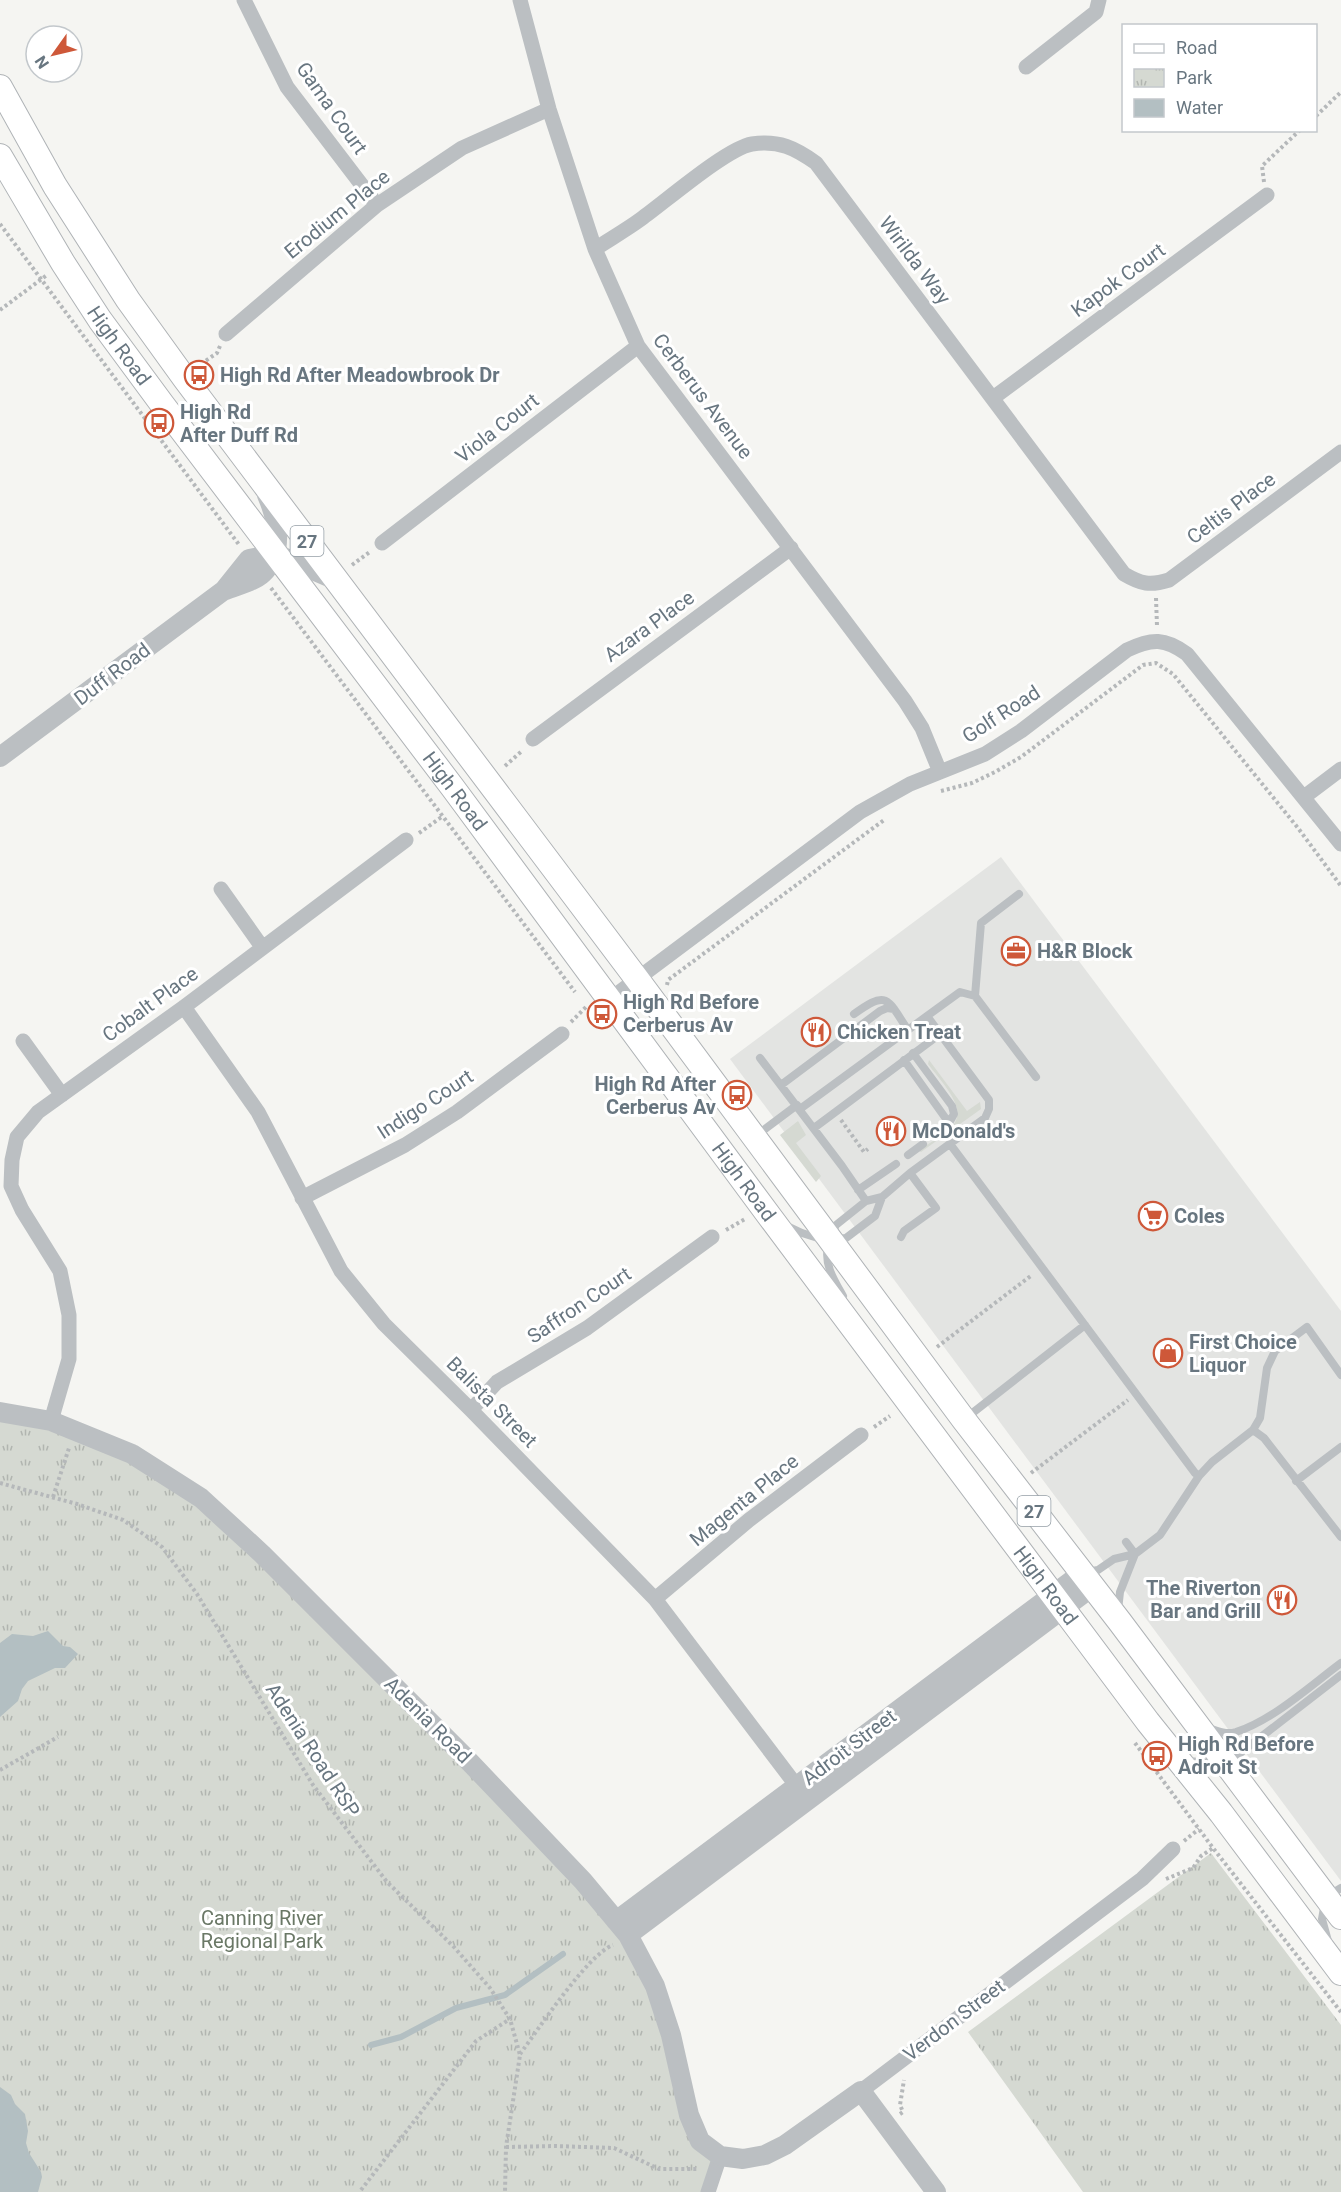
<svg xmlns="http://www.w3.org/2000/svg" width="1341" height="2192" viewBox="0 0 1341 2192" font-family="Roboto,sans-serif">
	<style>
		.built { fill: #e3e4e2 }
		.grass { fill: #d5d9d2 }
		.park { fill: url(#park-tufts) }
		.water { fill: #b3bfc2 }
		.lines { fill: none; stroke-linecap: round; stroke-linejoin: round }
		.stream { stroke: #b3bfc2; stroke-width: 6 }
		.primary-casing { stroke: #afb3b6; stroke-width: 26 }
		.path { stroke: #b5b8ba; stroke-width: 4; stroke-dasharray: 3 3; stroke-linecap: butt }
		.service { stroke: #bbbfc2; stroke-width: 8 }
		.minor { stroke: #bbbfc2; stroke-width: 15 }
		.tertiary { stroke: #bbbfc2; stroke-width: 20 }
		.primary { stroke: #fff; stroke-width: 24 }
		.labels { text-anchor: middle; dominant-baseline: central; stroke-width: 6; stroke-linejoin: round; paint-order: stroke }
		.shield { fill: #fff; stroke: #959fa6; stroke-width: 1.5 }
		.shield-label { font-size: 18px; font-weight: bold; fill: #687680 }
		.street-label { font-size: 20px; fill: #687680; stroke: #fff }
		.poi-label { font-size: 20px; font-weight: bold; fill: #687680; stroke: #fff; text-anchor: start }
		.park-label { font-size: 20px; fill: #6a7866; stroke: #fff }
	</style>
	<defs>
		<pattern id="park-tufts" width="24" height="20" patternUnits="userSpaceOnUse" patternTransform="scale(1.5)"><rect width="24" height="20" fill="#d5d9d2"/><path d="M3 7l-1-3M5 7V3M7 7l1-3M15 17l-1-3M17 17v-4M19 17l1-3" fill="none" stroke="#b1b5b0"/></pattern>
	</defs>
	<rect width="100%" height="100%" fill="#f5f5f2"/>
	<path class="built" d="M1001,857L1341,1311V1881L730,1059Z"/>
	<path class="grass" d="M929,1060L967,1111L980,1102L981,1109L921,1152L919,1151C930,1142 944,1135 953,1125C969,1108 938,1078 928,1064Z
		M798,1121L806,1135L796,1143L821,1176L816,1182L780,1135Z"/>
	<path class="park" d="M0,1412L121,1447L210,1505L606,1904L646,1968L714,2169L711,2192H0Z
		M1211,1853L1341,2025V2192H1083L968,2032Z"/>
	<path class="water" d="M48,1631L63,1646L70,1647L78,1654L65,1668H55L28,1681L22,1689L18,1701L0,1717V1643L12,1634L33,1636Z
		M0,2087L11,2095L15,2104L25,2114L28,2131L26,2143L29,2153L41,2172L42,2177L38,2192H0Z"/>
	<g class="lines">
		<path class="stream" d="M371,2045L401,2037L456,2008L505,1995L563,1954"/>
		<g class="primary-casing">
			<g id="primary">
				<path d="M0,87L55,186L128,300L185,379L637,979L964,1420L1120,1622L1341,1917"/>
				<path id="s1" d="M0,156L63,263L100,320L162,404L453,788L770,1217L1148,1722L1221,1813L1341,1973"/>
			</g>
		</g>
		<path class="path" d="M1316,116L1341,92
			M1264,182L1262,166L1300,130
			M0,224L240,546
			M0,310L47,275
			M201,364L217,353L220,346
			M352,565L371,551
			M271,588L575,992
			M1156,598L1157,626
			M505,766L522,751
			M941,791L972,783L995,772L1021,757L1143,665L1156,663L1173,674L1298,828L1341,886
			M419,833L443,816
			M667,985L668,980L884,820
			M571,1022L586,1007
			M841,1120L864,1152L868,1149
			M726,1230L745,1219
			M937,1347L1032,1275
			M874,1427L890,1416
			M1031,1473L1128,1400
			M0,1483L77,1504L123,1520L162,1547L197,1594L313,1785L387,1882L453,1946L490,1988L510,2019L520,2055L506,2147L505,2192
			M53,1497L69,1448
			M1135,1743L1213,1848L1341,2012
			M0,1770L58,1737
			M1184,1841L1199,1829
			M1166,1879L1193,1868L1201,1856L1213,1848
			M520,2054C538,2030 588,1954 613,1945
			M900,2114L903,2112L900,2105L904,2080
			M506,2147L555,2146L614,2148L659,2169H699
			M361,2190L476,2041L510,2019"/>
		<path class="service" d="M975,996L981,923L1019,894
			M854,1014C888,989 887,999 908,1030
			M927,1016L960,992L975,996L1036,1077
			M913,1053L952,1106L954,1114L949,1123
			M760,1058L842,1166L866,1201
			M904,1060L949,1123L934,1136
			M781,1085L880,1011L887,1008L894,1009
			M800,1109L927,1016L989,1100V1109L985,1118L910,1173L882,1197L866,1201L836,1225L831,1235
			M814,1128L940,1034
			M757,1135L797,1105
			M950,1144L1195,1473L1199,1476
			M908,1155L923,1144
			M858,1190L896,1164
			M785,1225L802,1233L821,1239
			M901,1237L904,1231L936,1208L910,1173
			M836,1239L846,1238L875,1216L882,1197
			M828,1246C824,1265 834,1280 843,1296
			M966,1418L1085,1325
			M1253,1430L1264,1438L1341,1537
			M1296,1481L1341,1447
			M1126,1542L1135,1554
			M1087,1572L1098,1570L1114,1559L1135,1554L1160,1535L1199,1476L1212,1462L1253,1430L1260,1418L1267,1368L1275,1351L1307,1327L1341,1375
			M1118,1610L1120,1592L1135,1554
			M1209,1728C1217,1731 1226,1735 1236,1732C1273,1720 1310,1686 1341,1663
			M1187,1761L1226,1764L1341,1675
			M1328,1941L1322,1919L1326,1897L1341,1888"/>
		<path class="minor" d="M244,0L287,87L377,205
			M520,0L549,109L595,249L638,346L905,701L922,728L940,772
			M1026,67L1096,12L1099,0
			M595,249C610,239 626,230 641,219C665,202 727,148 752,144C779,140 795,148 816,163L1124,574C1141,584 1150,586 1169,580L1341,452
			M226,334L377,205L462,148L549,109
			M993,398L1267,195
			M382,543L638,346
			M533,739L791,548
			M1304,797L1341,769
			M221,889L262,947
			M609,1000L860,812L910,784L985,754L1021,731L1127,650C1152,638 1165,638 1187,654L1341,844
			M184,1007L258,1112L341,1271L384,1324L471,1410L655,1599L802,1793
			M23,1041L62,1095
			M302,1198L405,1145L457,1112L562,1034
			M471,1410L497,1382L587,1328L712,1237
			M51,1421L69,1359V1315L60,1271L22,1210L11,1186L12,1160L17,1137L38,1112L184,1007L406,840
			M655,1599L749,1520L861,1435
			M861,2091L1142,1879L1173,1849
			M708,2192L720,2156"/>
		<path class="tertiary" d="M225,589L249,559L276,554L336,580
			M0,757L223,591C233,587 255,581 262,574C285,552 278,521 267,495
			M0,1412L51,1421L132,1454L201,1498L262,1554L463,1755L583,1881L628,1935L655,1986L671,2035L689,2115L700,2141L720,2156L743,2159L765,2155L785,2145L861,2091L936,2192
			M616,1921L1082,1573
			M628,1935L1092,1587"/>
		<use href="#primary" class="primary"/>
	</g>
	<defs>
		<g id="bus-ring" transform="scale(1.5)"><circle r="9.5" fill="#fff" stroke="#ce5839" stroke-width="1.5"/><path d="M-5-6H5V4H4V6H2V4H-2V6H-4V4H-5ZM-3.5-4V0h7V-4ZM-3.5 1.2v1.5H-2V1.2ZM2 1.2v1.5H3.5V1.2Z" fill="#ce5839"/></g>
		<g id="office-ring" transform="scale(1.5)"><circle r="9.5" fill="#fff" stroke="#ce5839" stroke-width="1.5"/><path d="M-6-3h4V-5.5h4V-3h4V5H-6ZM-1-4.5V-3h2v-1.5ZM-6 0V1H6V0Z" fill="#ce5839"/></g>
		<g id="restaurant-ring" transform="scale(1.5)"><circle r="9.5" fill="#fff" stroke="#ce5839" stroke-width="1.5"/><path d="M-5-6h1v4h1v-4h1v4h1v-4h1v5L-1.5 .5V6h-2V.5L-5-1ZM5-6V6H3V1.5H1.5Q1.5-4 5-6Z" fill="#ce5839"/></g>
		<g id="supermarket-ring" transform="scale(1.5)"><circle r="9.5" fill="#fff" stroke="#ce5839" stroke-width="1.5"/><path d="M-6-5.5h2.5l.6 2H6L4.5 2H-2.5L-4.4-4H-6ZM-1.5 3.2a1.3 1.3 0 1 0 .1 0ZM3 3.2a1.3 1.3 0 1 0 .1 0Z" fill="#ce5839"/></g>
		<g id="shop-ring" transform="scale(1.5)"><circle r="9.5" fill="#fff" stroke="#ce5839" stroke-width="1.5"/><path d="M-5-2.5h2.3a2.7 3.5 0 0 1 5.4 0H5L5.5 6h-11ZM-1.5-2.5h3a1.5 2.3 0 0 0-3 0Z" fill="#ce5839"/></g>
	</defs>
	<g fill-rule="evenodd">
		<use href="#bus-ring" x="199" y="375"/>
		<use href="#bus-ring" x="159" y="423"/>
		<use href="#office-ring" x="1016" y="951"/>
		<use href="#bus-ring" x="602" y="1014"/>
		<use href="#restaurant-ring" x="816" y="1032"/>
		<use href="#bus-ring" x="737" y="1095"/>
		<use href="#restaurant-ring" x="891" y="1131"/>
		<use href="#supermarket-ring" x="1153" y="1216"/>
		<use href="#shop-ring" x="1168" y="1353"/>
		<use href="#restaurant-ring" x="1282" y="1600"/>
		<use href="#bus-ring" x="1157" y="1756"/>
	</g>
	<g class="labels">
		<g class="shield">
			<rect x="290.5" y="526" width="33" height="30" rx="4.5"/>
			<rect x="1017.5" y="1496" width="33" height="30" rx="4.5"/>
		</g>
		<g class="shield-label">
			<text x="307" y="541">27</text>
			<text x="1034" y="1511">27</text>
		</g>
		<g class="street-label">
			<text transform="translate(332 108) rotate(55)">Gama Court</text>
			<text transform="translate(337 214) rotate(-39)">Erodium Place</text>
			<text transform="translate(915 260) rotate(53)">Wirilda Way</text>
			<text transform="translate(1118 280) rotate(-36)">Kapok Court</text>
			<text stroke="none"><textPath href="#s1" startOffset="224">High Road</textPath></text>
			<text transform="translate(703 396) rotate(53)">Cerberus Avenue</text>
			<text transform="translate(497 428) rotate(-38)">Viola Court</text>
			<text transform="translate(1231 508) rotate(-37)">Celtis Place</text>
			<text transform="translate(649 626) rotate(-36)">Azara Place</text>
			<text transform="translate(112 674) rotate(-37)">Duff Road</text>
			<text transform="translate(1001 714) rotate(-33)">Golf Road</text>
			<text stroke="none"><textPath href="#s1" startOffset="782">High Road</textPath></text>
			<text transform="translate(150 1004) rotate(-36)">Cobalt Place</text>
			<text transform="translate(425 1104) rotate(-33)">Indigo Court</text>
			<text stroke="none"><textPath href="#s1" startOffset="1268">High Road</textPath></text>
			<text transform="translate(579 1305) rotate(-34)">Saffron Court</text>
			<text transform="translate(492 1402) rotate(45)">Balista Street</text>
			<text transform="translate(744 1500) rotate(-39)">Magenta Place</text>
			<text stroke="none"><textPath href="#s1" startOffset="1772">High Road</textPath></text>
			<text transform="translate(428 1720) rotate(45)">Adenia Road</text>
			<text transform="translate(849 1747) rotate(-37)">Adroit Street</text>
			<text transform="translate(313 1750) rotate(57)">Adenia Road RSP</text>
			<text transform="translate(954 2020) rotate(-37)">Verdon Street</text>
		</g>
		<g class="poi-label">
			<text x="220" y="375">High Rd After Meadowbrook Dr</text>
			<text x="180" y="412">High Rd<tspan x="180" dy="23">After Duff Rd</tspan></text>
			<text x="1037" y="951">H&amp;R Block</text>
			<text x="623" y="1002">High Rd Before<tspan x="623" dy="23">Cerberus Av</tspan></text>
			<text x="837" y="1032">Chicken Treat</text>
			<text x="716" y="1084" text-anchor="end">High Rd After<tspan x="716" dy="23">Cerberus Av</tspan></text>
			<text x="912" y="1131">McDonald's</text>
			<text x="1174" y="1216">Coles</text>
			<text x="1189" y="1342">First Choice<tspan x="1189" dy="23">Liquor</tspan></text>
			<text x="1261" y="1588" text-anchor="end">The Riverton<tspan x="1261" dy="23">Bar and Grill</tspan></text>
			<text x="1178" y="1744">High Rd Before<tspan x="1178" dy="23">Adroit St</tspan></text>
		</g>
		<g class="park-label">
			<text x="262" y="1918">Canning River<tspan x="262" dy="23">Regional Park</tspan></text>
		</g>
	</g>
	<rect x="1122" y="24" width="195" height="108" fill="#ffffff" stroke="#c3c8cc" stroke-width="1.5"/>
	<rect x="1134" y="44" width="30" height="9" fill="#ffffff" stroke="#c3c8cc" stroke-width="1.5"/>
	<text x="1176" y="54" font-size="18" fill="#687680">Road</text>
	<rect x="1134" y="69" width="30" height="18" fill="url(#park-tufts)" stroke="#c3c8cc" stroke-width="1.5"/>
	<text x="1176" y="84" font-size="18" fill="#687680">Park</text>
	<rect x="1134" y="99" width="30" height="18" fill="#b3bfc2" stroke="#c3c8cc" stroke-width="1.5"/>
	<text x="1176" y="114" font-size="18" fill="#687680">Water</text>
	<g transform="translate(54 54) rotate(236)"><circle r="28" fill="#ffffff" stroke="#c3c8cc" stroke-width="1.5"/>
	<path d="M0-4.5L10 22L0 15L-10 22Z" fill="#ce5839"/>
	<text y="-9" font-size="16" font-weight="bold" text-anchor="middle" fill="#687680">N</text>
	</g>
</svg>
